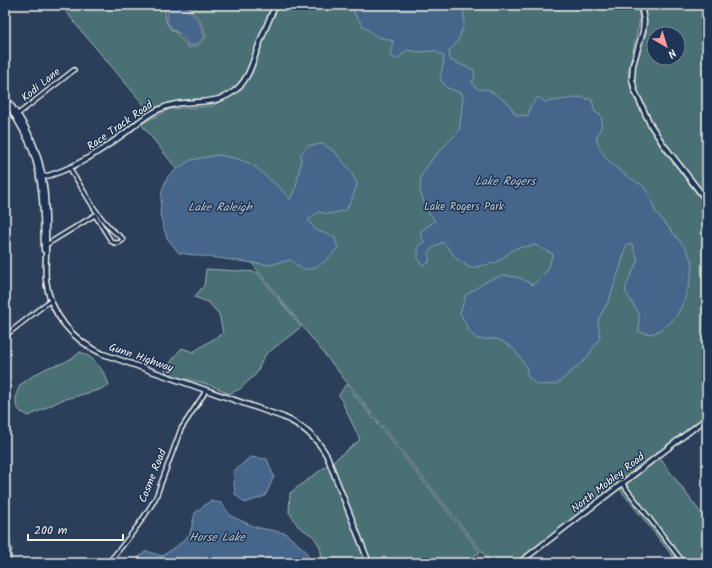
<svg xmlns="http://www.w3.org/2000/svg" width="712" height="568" viewBox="0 0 712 568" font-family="Kalam,sans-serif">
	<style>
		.built { fill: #3c4b60 }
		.green { fill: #487074; stroke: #9eb0ae; fill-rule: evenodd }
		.water { fill: #44668a; stroke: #8a9eb0 }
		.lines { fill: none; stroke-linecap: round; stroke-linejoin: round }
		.street-casing { stroke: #f4f1e8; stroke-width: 6 }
		.secondary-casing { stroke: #f4f1e8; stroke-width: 7 }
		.street { stroke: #1d3557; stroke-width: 3 }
		.secondary { stroke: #1d3557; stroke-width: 4 }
		.labels { text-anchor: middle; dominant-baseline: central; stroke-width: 3; stroke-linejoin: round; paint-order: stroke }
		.street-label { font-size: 11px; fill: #f4f1e8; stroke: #1d3557 }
		.park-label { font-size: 11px; fill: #b8c4bf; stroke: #1d3557 }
		.water-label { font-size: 12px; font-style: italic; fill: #b6c0c7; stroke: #1d3557 }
	</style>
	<rect width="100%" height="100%" fill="#2b3f5b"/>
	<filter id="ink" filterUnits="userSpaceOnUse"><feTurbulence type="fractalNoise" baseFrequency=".025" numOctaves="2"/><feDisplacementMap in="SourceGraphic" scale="8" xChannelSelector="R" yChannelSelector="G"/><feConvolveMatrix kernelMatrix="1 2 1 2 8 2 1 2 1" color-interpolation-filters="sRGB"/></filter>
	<g filter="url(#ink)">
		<path class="built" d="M480,552L489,563H464Z"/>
		<path class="green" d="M61,5H166C165,15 164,22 171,29C174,32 179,34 181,38C184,41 186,45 189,48L198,45L206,37C204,26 199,18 190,10V5H274L248,69L243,79L236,87L225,95L208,100L173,102L161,106L150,112L78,27Z
			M279,5H637L640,20L628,72L632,94L660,146L707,207V415L515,563H491L141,124L170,109L212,106L237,93L251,76L271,19Z
			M643,5H707V198L664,143L652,123L637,90L634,79V65L646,21ZM654,34H678V58H654Z
			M206,269L257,272L301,327L265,355L256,374L240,389L229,394C216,386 201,382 186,379C180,378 174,378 167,375L165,370L179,351L182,348L193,352L223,333L219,314L208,302L194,297L204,286Z
			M80,352C94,356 105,372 109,385L99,390L62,400L29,416L21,412L16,406V395L20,385L34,375L49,367L63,363L74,357Z
			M346,384L480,552L464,563H371L332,462L360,440L339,395Z
			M659,457L707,521V563H686L624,484Z
			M329,464L367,563H323L320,547L314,537L298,526L289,512L290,493Z
			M622,486L682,563H678L619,488Z
			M5,527L12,549L11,563H5Z"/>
		<path class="water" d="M168,5H188V11C197,18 203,26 204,37L197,44L189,46L182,35L172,29L167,21Z
			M354,5H464V24L458,41L449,51L450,60L474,70L475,76L472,83L477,89L489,90L508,103L516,115L528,116L530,107L538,97L546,102L581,97L592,100L595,112L602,116L601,128L596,138L599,148L611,164L630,178L642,185L649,194L655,211L687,250L693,264L689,284L684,301L676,317L661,330L651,334L639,332V314L626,293V286L638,260L632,244L626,246L622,262L609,300L598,320L600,338L586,359L557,384L537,385L528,377L526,366L513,348L498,339H477L469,331L460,313L466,295L487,281L504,275L520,278L533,285L547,271L553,254L535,245L516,248L495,263L470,268L457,259L449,249L442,242L429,251V263L423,265L418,260V246L424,242L420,232L435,221L427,210L420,191L421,176L433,158L459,131L463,99L462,93L447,88L440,79L443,65L444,56L435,51L418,52L407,50L398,59L390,57L393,41L376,36L363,26L354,13Z
			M323,144L336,153L350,170L357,184L352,199L346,210L330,214L318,212L308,220L316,230L334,237L338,247C331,257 317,271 303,269C299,268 294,262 290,260L269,265L179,253L167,238L162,222L160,213L162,190L168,176L180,167L191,160L218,155L238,159L253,165L281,189L290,199L296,187L301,162V154L308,146Z
			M250,457L267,459L274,477L265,496L245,503L235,494L233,472Z
			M210,501L221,503L231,516L255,527L285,533L306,551L310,563H135L137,559L146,551L162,556L177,546L190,534L195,513Z"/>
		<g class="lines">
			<g class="street-casing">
				<path id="street" d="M18,114L74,70
					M46,245L95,215L111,241C115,244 119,244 123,240L122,238L112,230L103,220L94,208L77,180L74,176L70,168
					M5,336L47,303L51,301
					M622,483L684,563
					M108,563C125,543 144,520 156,497L181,429L204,394L205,390"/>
			</g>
			<g class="secondary-casing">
				<path id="secondary" d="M641,5L644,21L643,31L633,65L632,79L635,91L650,124L663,144L707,201
					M5,98C26,122 40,153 44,186C47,208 46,231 46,253C46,262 45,271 46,280C50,314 73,341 103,354L283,417C302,425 317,438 327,456L369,563
					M8,104C16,119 25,132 31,147C44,180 43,216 44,250
					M39,178C72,171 99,152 125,133C136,124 147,114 160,109C187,96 214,110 238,88C248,78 252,65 256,53C262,37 268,20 276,5
					M519,563L707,418"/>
			</g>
			<use href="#street" class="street"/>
			<use href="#secondary" class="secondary"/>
		</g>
	</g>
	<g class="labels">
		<g class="street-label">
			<text transform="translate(41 85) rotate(-39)">Kodi Lane</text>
			<text transform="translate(120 126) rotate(-35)">Race Track Road</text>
			<text transform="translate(141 358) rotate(19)">Gunn Highway</text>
			<text transform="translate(153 476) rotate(-68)">Cosme Road</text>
			<text transform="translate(608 483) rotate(-38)">North Mobley Road</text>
		</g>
		<g class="park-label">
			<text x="464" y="207">Lake Rogers Park</text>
		</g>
		<g class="water-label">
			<text x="505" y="181">Lake Rogers</text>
			<text x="220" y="207">Lake Raleigh</text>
			<text x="217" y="537">Horse Lake</text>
		</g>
	</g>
	<rect width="712" height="568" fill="none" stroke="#1d3557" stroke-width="20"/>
	<rect x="10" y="10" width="692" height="548" fill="none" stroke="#f4f1e8" stroke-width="1.5" filter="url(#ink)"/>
	<g transform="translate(666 46) rotate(142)"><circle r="19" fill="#1d3557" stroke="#738091"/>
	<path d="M0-3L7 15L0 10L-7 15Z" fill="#ff9aa2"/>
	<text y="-6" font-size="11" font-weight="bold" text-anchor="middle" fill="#f4f1e8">N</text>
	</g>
	<path d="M28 534v6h95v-6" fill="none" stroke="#f4f1e8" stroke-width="2"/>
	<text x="34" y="534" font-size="12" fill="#f4f1e8" stroke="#1d3557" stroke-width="3" paint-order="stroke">200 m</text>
</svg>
